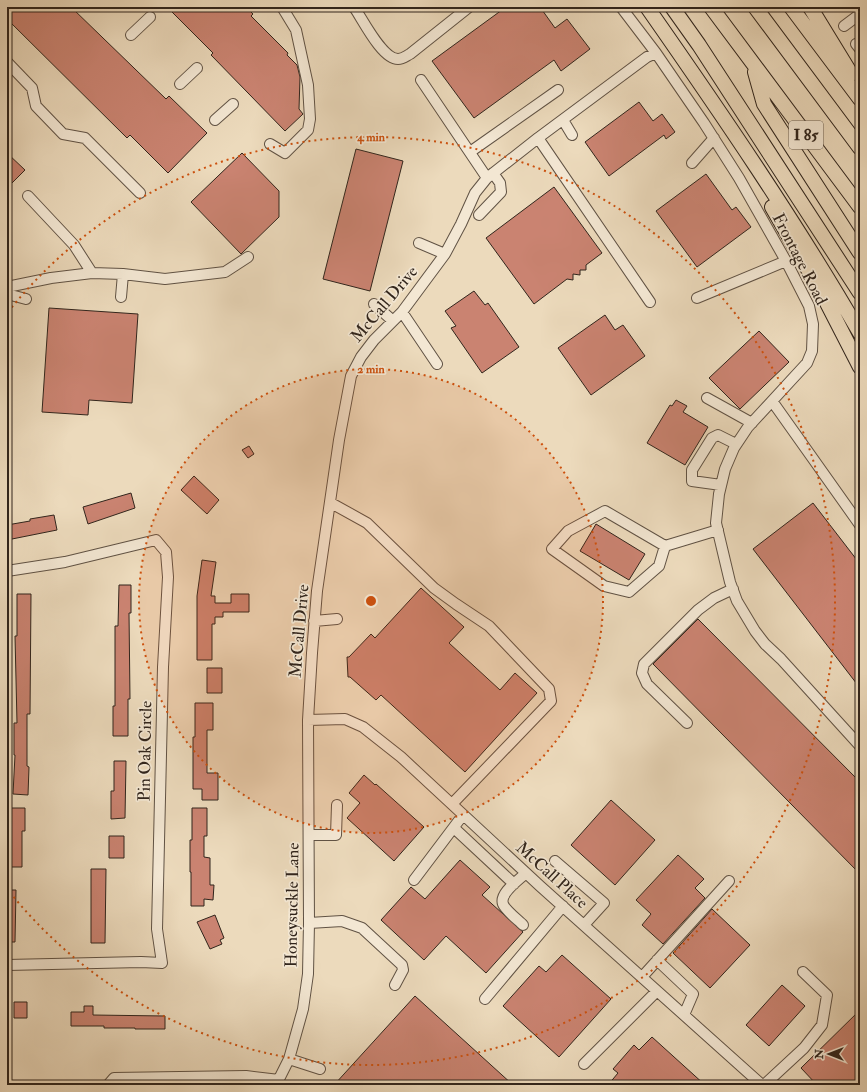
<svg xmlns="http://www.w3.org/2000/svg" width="867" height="1092" viewBox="0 0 867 1092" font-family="'IM FELL Double Pica',serif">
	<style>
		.building { fill: #ca8371; stroke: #31251c }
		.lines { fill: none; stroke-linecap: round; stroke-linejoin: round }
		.minor-casing { stroke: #605244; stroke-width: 12 }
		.highway-casing { stroke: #31251c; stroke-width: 16 }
		.minor { stroke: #f3e7d3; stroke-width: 10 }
		.highway { stroke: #ecdabc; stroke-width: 14 }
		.ring { fill: none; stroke: #cd510e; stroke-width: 2; stroke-dasharray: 2 4 }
		.labels { text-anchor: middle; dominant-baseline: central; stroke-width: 3.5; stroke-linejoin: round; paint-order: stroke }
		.shield { fill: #f3e7d3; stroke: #6b5f53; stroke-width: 1 }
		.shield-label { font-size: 16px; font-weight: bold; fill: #31251c }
		.street-label { font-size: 17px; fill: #31251c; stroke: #f3e7d3 }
		.centre { fill: #cd510e; stroke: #f3e7d3; stroke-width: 2 }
		.ring-label { font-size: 12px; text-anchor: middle; font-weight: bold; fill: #cd510e; stroke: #f3e7d3; stroke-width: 3.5; stroke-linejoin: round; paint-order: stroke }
	</style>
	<rect width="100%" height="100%" fill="#ecdabc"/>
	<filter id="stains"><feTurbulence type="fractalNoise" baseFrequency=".005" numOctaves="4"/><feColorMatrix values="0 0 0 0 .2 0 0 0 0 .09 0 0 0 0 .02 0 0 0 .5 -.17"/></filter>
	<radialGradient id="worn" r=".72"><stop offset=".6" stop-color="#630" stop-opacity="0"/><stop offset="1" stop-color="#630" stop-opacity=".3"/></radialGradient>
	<path class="building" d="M7,7H71L166,99L169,96L207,133L168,173L130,135L127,138L7,19Z
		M167,7H246L253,14L251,16L288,53L287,55L297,65L300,77L299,109L303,114L285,131L211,55L213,53Z
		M506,7H540L555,28L567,19L590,49L561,71L554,60L474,118L432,61Z
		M639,102L653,121L662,114L675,132L666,139L664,135L609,176L585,142Z
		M356,149L403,161L370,291L323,279Z
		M7,153L25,170L7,188Z
		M242,153L279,191V217L241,254L191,202Z
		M706,174L732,210L736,207L751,227L697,267L656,211Z
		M554,187L602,253L586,265V270H580V275L573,274V280L567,279L534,304L486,238Z
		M474,291L485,305L488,303L519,347L482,373L451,328L456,326L445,311Z
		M49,308L138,314L132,403L89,400L88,415L42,412Z
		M605,315L615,330L623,325L645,356L591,395L558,348Z
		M759,331L789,362L740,409L709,378Z
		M676,400L687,406L683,412L708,427L685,465L647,443L670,405L672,406Z
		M249,446L254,454L248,458L242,450Z
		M194,476L219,500L207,514L181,490Z
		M131,493L135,508L88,524L83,507Z
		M813,503L860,564V688L753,549Z
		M54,515L57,530L7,540V525L30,521V519Z
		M596,524L645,554L629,580L580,551Z
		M202,560L216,562L211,596H215V603H231V594H249V612H223V617H215V624H212V660H197V596Z
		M119,585H131V613H129L130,699H128V736H113V706H115V626H118Z
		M421,588L464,627L449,643L500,690L515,673L537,693L465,772L381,695L376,700L350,677H348L347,657H349L371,634L375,638Z
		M17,594H31L30,714H27V766L29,767L28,795L13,794L15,755H14V723H17L15,636H17Z
		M698,619L860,782V874L653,664Z
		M207,668H222V693H207Z
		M195,703H213V730H207V773H218V800H202V789H193V737H195Z
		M114,761H126L125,818L111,819V791H114Z
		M364,775L375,785L376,784L424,827L394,861L347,818L360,803L349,793Z
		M611,800L655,840L615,885L571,845Z
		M8,808H25V831H22V867H7Z
		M192,808H207V836H204V857L210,858V885H214L213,900L204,899V906H191V872H190V840H192Z
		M109,836H124V858H109Z
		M678,855L704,879L695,888L705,898L663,944L642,925L651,914L636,900Z
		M460,860L490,887L482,895L523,932L486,973L446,936L424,960L381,920L411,887L425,899Z
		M91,869H106L105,943H91Z
		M7,890H16L15,942H7Z
		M712,909L750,945L710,988L673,953Z
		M215,915L224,938L220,940L222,944L210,949L197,922Z
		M562,955L611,999L559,1057L503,1006L539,966L546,972Z
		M782,985L805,1006L769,1046L746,1025Z
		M415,996L513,1085H334Z
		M14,1002H27V1018H14Z
		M84,1006H93V1015L165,1016V1029H135V1028H104V1026H71V1012H84Z
		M860,1010V1085H817L801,1068Z
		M652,1037L705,1085H608L618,1073L613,1069L634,1045L639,1050Z"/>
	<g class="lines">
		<g class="minor-casing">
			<path id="minor" d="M354,7C363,20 382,59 398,59C403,59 406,56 410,54L469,7
				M621,7L656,53L704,123L739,178L786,261L809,306L813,324L812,351L807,363L748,427L734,448L725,469L719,494L716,523L730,582L737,601L755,631L765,644L781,659L860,746
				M844,26L860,14
				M131,35L150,17
				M856,44L860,49
				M7,62L32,88L36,106L63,134L85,138L140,193
				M421,80L487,178
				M180,84L197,68
				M215,120L233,104
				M563,120L572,135
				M538,138L650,302
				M270,144L285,153L308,130L310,119L308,85L296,30L282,7
				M470,152L558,90
				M692,163L714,138
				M28,196L74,245L92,273
				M479,215L501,192L500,183L493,173
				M419,243L445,254
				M7,287L51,278L92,273L123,274L165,279L225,272L248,257
				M7,294L26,299
				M121,297L123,274
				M697,298L786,261
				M374,304L393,321
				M402,312L437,364
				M707,398L752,423
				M772,401L860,525
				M721,485L692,481V470L712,438L718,435L736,444
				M331,503L367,523L434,588L456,604L489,626L549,689L551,701L452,804
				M665,546L659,566L629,592L604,586L552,549L568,531L605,511L665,546L718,530
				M7,571L65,562L156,540L166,552L168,577L163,667L157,929L162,963L141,962L7,965
				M314,621L337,619
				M308,720L345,719L363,727L401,757L540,886L762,1085
				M687,723L647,684L642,673L644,664L698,610L714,598L733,589
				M454,828L514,884
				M309,835H336L337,805
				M555,861L604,903L584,925
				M414,880L463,815
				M309,923L342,921L362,928L402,965L403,970L395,985
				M523,925C518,920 505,910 503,904C499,893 519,880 526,873
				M657,960L693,994L684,1015
				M642,977L729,881
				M485,999L563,906
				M289,1059L320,1069
				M584,1064L657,991
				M108,1085L114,1078L246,1076L279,1080
				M276,1085L289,1059L303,1009L308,974L309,923L308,720L312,653L317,591L339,440L351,376L361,357L374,340L402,312L445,254L461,224L475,193L487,178L538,138L647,57L656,53
				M764,1085L804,1048L822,1025L827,995L803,972"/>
		</g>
		<g class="highway-casing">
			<path id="highway" d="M647,7C721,113 795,221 860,333
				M672,7L699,45L860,293
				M711,7L860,207
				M755,7L860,148
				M791,7L860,99
				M810,7L851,74
				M755,72L764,104L860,253
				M772,207L824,297L860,367"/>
		</g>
		<use href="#minor" class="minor"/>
		<use href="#highway" class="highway"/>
	</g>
	<circle cx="371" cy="601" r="232" fill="#cd510e" fill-opacity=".12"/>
	<g class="ring">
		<circle cx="371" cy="601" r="232"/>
		<path d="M8 312A464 464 0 1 1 8 890"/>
	</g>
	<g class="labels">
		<rect class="shield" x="789" y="121" width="34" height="28" rx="3"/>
		<g class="shield-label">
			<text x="806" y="135">I 85</text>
		</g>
		<g class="street-label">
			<text transform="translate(800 259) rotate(63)">Frontage Road</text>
			<text transform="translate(384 304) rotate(-50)">McCall Drive</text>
			<text transform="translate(299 631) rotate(-85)">McCall Drive</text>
			<text transform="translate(145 751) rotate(-89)">Pin Oak Circle</text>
			<text transform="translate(552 875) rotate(42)">McCall Place</text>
			<text transform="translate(292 905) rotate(-89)">Honeysuckle Lane</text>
		</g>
	</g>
	<circle cx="371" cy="601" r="6" class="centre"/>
	<g class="ring-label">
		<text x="371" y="141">4 min</text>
		<text x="371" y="373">2 min</text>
	</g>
	<rect width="867" height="1092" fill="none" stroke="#ecdabc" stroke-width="24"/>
	<rect x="8" y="8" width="851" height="1076" fill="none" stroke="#31251c" stroke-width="2"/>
	<rect x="12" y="12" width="843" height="1068" fill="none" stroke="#31251c"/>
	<g transform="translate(829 1054) rotate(270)" stroke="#f3e7d3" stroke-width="3" paint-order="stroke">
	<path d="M0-3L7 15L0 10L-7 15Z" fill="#31251c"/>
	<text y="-6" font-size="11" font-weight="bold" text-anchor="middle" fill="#31251c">N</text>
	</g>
	<rect width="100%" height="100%" filter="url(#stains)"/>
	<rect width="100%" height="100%" fill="url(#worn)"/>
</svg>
